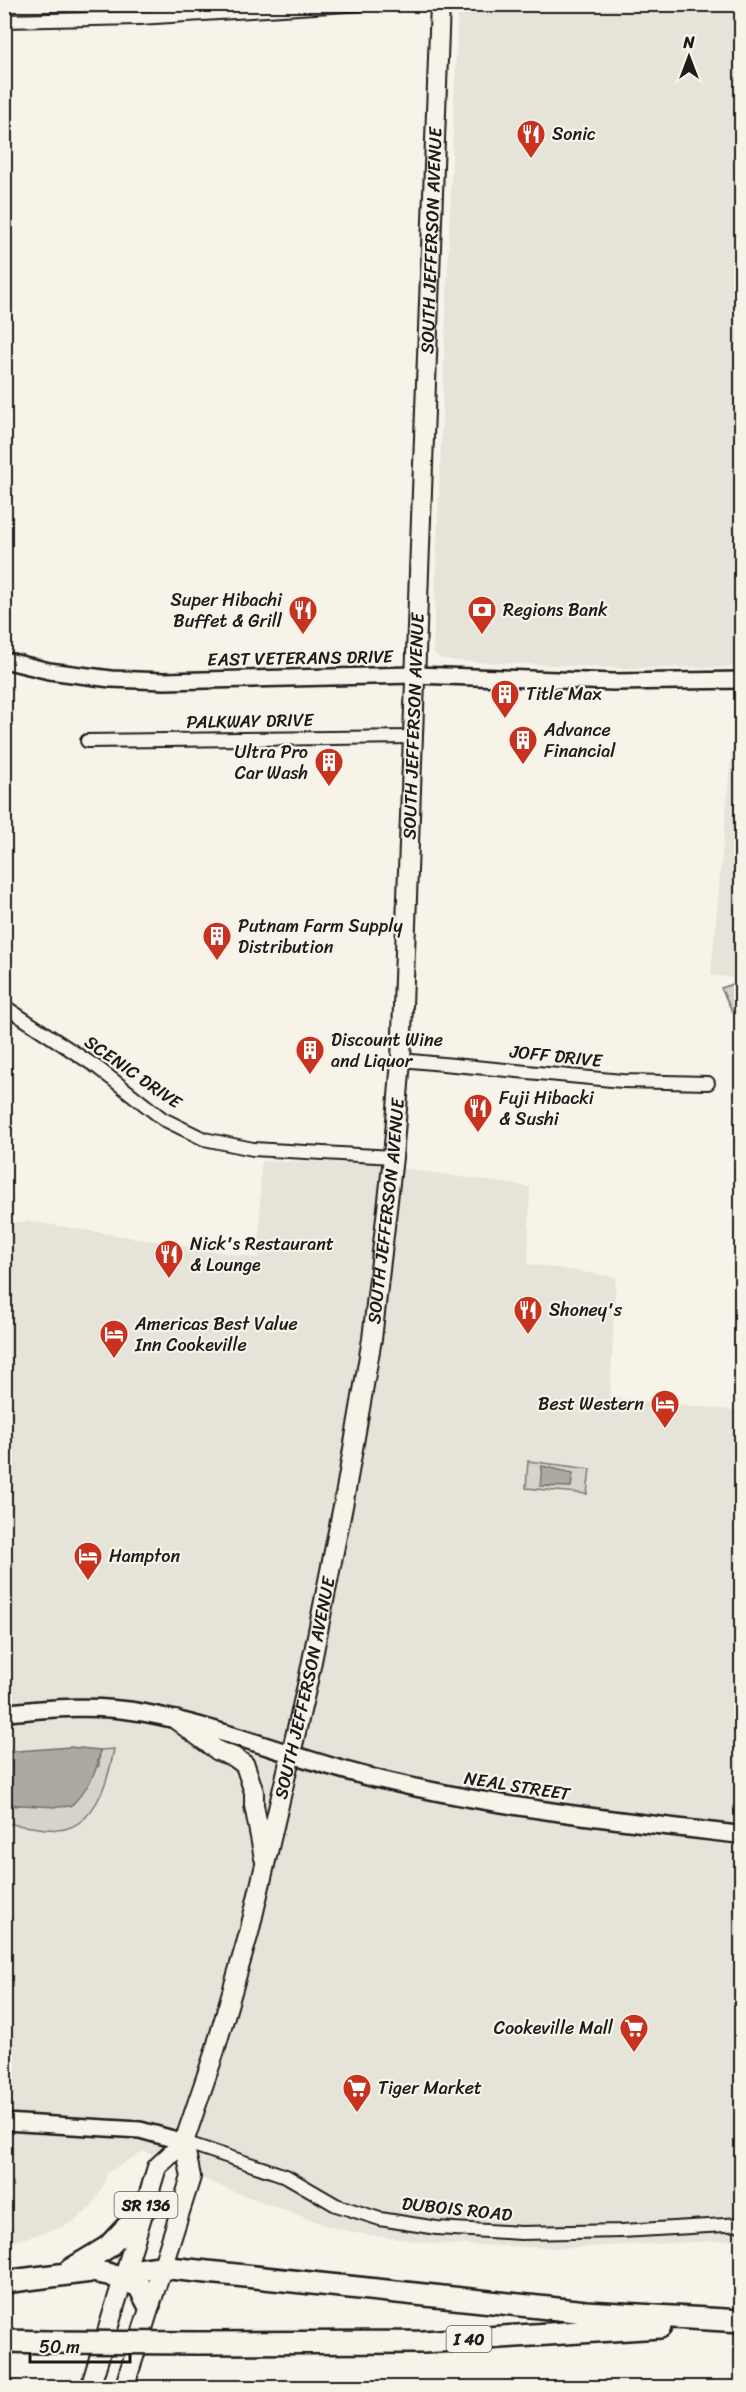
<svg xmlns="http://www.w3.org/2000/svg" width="746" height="2392" viewBox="0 0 746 2392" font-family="Sriracha,sans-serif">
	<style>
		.built { fill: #e6e3d9 }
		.green { fill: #d7d3cb; stroke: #7a7874; stroke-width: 1.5 }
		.water { fill: #aca9a2; stroke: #72716c; stroke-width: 1.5 }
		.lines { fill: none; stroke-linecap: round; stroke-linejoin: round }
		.minor-casing { stroke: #1c1c1c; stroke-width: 16 }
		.tertiary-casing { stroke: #1c1c1c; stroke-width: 20 }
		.secondary-casing { stroke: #1c1c1c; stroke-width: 21 }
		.primary-casing { stroke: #1c1c1c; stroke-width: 22 }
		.motorway-casing { stroke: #1c1c1c; stroke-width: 26 }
		.minor { stroke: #f7f3e8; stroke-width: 12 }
		.tertiary { stroke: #f7f3e8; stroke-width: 15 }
		.secondary { stroke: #f7f3e8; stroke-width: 16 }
		.primary { stroke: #f7f3e8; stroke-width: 18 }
		.motorway { stroke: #f7f3e8; stroke-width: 21 }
		.motorway-bridge-casing { stroke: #1c1c1c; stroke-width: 26; stroke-linecap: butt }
		.motorway-bridge { stroke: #f7f3e8; stroke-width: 21 }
		.labels { text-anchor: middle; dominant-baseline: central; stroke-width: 4.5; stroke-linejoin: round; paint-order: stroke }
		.shield { fill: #f7f3e8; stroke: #5e5c59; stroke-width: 1.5 }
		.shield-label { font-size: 16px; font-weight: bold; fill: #1c1c1c }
		.poi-label { font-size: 18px; fill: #1c1c1c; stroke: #f7f3e8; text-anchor: start }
		.street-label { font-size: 18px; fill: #1c1c1c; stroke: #f7f3e8 }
	</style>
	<rect width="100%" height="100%" fill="#f7f3e8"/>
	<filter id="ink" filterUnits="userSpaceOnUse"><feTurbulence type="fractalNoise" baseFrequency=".0167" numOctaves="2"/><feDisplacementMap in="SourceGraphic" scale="12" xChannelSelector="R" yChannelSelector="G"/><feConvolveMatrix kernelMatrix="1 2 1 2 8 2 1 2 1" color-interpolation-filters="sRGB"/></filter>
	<g filter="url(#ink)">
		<path class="built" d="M458,5H741V667L622,668L457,661L439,658L433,651Z
			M737,692H742L741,981L734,978L711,975Z
			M261,1161L364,1163L530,1187L528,1264L616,1277L610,1397L741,1411V2240L560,2248L435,2244L355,2233L331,2227L224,2188L144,2151L107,2173L102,2189L90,2208L77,2219L63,2227L5,2244L4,1224L28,1221L259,1258Z"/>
		<path class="green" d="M736,983L741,985V1015L732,1011L721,988Z
			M528,1461L590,1469L587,1494L526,1488Z
			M114,1749C109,1777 98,1821 65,1829C55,1832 18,1825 5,1823L4,1804L17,1806L99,1766L100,1750Z"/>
		<path class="water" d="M542,1466L573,1473L571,1487L540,1486Z
			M70,1747L100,1750C98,1773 87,1789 71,1806L57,1807L5,1804V1752Z"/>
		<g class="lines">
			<g class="minor-casing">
				<path id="minor" d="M4,21L139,18L363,4
					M87,741L413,737
					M4,1006L98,1068L163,1119L204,1139L253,1149L393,1157
					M401,1060L622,1081L708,1083
					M184,2142L286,2176L336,2205L380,2219L437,2228L521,2233L622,2231L742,2224"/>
			</g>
			<g class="tertiary-casing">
				<path id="tertiary" d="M4,660L49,671L111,679L164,681L414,675L614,682L742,680
					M4,2122L140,2130L184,2142"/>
			</g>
			<g class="secondary-casing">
				<path id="secondary" d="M4,1713C51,1708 99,1704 145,1713C226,1728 302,1762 382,1780C500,1808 621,1821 742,1835"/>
			</g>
			<g class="primary-casing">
				<g id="primary">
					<path d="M176,1720L218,1751L234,1757L245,1765L254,1792V1805L264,1858"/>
					<path id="s1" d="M90,2388L157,2167L184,2142L214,2054L249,1933L308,1681L344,1501L372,1339L393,1157L401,1060L440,4"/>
					<path d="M124,2388L191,2177L184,2142"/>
				</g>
			</g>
			<g class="motorway-casing">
				<path id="motorway" d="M70,2270L108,2247L145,2208
					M124,2279L138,2270L160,2267L586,2312L742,2321
					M4,2282L91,2271L108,2274L139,2286L149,2305
					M4,2341L48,2342
					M197,2343L423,2342L660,2327"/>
			</g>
			<use href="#minor" class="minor"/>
			<use href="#tertiary" class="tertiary"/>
			<use href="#secondary" class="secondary"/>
			<use href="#primary" class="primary"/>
			<use href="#motorway" class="motorway"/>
			<g class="motorway-bridge-casing">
				<path id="motorway-bridge" d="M48,2342L197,2343"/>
			</g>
			<use href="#motorway-bridge" class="motorway-bridge"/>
		</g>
	</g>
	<defs>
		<g id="restaurant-pin" transform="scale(1.5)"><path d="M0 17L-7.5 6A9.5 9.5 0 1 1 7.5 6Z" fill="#c8321e" stroke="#f7f3e8"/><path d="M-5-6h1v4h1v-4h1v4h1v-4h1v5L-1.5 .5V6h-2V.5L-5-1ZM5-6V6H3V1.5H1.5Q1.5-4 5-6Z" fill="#fff"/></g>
		<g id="bank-pin" transform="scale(1.5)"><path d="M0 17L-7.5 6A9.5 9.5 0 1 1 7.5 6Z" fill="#c8321e" stroke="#f7f3e8"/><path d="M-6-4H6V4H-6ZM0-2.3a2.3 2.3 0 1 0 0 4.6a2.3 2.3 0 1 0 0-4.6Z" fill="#fff"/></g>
		<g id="building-pin" transform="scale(1.5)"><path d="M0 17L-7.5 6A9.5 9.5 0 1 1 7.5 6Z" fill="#c8321e" stroke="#f7f3e8"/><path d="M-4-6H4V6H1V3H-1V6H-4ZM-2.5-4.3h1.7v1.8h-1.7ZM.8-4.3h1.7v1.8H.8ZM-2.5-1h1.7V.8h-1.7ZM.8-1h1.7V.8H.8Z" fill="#fff"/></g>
		<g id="hotel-pin" transform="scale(1.5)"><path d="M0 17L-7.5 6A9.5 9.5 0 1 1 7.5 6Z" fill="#c8321e" stroke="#f7f3e8"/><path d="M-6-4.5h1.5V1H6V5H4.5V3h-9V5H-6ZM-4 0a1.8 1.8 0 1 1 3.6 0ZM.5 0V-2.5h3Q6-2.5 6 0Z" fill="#fff"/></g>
		<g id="supermarket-pin" transform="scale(1.5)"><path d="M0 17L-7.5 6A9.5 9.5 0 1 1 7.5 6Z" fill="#c8321e" stroke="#f7f3e8"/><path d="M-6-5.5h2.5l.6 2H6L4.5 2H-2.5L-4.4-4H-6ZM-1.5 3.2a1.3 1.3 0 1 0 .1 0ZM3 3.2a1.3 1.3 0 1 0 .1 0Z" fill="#fff"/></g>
	</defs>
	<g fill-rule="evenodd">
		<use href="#restaurant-pin" x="531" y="134"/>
		<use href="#restaurant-pin" x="303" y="610"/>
		<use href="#bank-pin" x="482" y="610"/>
		<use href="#building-pin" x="505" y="694"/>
		<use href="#building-pin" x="523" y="740"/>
		<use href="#building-pin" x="329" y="762"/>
		<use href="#building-pin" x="217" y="936"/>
		<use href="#building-pin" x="310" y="1050"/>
		<use href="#restaurant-pin" x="478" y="1108"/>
		<use href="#restaurant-pin" x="169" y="1254"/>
		<use href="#restaurant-pin" x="528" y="1310"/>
		<use href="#hotel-pin" x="114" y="1334"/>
		<use href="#hotel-pin" x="665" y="1404"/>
		<use href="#hotel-pin" x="88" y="1556"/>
		<use href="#supermarket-pin" x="634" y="2028"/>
		<use href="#supermarket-pin" x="357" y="2088"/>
	</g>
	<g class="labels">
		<g class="shield">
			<rect x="114.5" y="2192" width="63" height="26" rx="4.5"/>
			<rect x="446.5" y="2326" width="45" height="26" rx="4.5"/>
		</g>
		<g class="shield-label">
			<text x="146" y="2205">SR 136</text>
			<text x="469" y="2339">I 40</text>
		</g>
		<g class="poi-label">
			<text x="552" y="134">Sonic</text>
			<text x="282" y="600" text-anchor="end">Super Hibachi<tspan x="282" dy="21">Buffet &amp; Grill</tspan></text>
			<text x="503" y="610">Regions Bank</text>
			<text x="526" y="694">Title Max</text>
			<text x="544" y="730">Advance<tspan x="544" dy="21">Financial</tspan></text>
			<text x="308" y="752" text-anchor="end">Ultra Pro<tspan x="308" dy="21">Car Wash</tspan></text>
			<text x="238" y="926">Putnam Farm Supply<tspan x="238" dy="21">Distribution</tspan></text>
			<text x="331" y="1040">Discount Wine<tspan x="331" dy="21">and Liquor</tspan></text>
			<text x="499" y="1098">Fuji Hibacki<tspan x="499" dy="21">&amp; Sushi</tspan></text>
			<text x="190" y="1244">Nick's Restaurant<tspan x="190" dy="21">&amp; Lounge</tspan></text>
			<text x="549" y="1310">Shoney's</text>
			<text x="135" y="1324">Americas Best Value<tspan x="135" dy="21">Inn Cookeville</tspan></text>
			<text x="644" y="1404" text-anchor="end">Best Western</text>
			<text x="109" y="1556">Hampton</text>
			<text x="613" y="2028" text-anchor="end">Cookeville Mall</text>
			<text x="378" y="2088">Tiger Market</text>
		</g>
		<g class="street-label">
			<text stroke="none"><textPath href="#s1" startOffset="2194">SOUTH JEFFERSON AVENUE</textPath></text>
			<text transform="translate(300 658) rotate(-1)">EAST VETERANS DRIVE</text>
			<text transform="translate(250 721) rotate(-1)">PALKWAY DRIVE</text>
			<text stroke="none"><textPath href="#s1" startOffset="1708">SOUTH JEFFERSON AVENUE</textPath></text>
			<text transform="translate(556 1056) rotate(6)">JOFF DRIVE</text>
			<text transform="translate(133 1072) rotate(35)">SCENIC DRIVE</text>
			<text stroke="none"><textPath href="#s1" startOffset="1222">SOUTH JEFFERSON AVENUE</textPath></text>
			<text stroke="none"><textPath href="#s1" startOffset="738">SOUTH JEFFERSON AVENUE</textPath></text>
			<text transform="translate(517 1786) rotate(9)">NEAL STREET</text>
			<text transform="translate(457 2209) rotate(6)">DUBOIS ROAD</text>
		</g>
	</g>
	<rect width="746" height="2392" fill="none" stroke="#f7f3e8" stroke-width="24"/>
	<rect x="12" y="12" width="722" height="2368" fill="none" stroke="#1c1c1c" stroke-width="2" filter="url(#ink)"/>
	<g transform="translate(689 57)" stroke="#f7f3e8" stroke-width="4.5" paint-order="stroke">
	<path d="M0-4.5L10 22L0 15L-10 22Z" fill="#1c1c1c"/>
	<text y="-9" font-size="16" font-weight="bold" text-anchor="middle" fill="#1c1c1c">N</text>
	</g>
	<path d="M30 2353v9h100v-9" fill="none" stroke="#1c1c1c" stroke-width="3"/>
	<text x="39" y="2353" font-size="18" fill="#1c1c1c" stroke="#f7f3e8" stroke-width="4.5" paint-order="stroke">50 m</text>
</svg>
